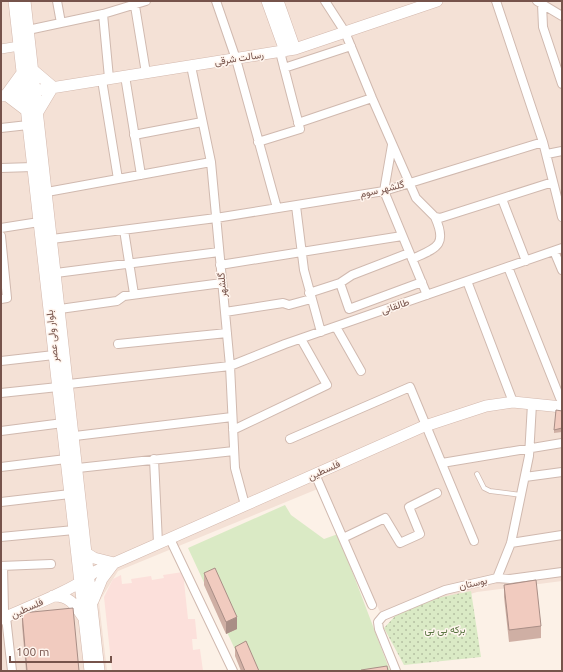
<svg xmlns="http://www.w3.org/2000/svg" width="563" height="672" viewBox="0 0 563 672" font-family="Ubuntu,Vazirmatn,sans-serif">
	<style>
		.residential { fill: #f4e1d6 }
		.commercial { fill: #fce0db }
		.grass { fill: url(#grass-dots) }
		.garden { fill: #daeac5 }
		.lines { fill: none; stroke-linecap: round; stroke-linejoin: round }
		.service-casing { stroke: #d0b9af; stroke-width: 5.5 }
		.minor-casing { stroke: #d0b9af; stroke-width: 10 }
		.tertiary-casing { stroke: #d0b9af; stroke-width: 10 }
		.secondary-casing { stroke: #d3b8ad; stroke-width: 12 }
		.service { stroke: #fff; stroke-width: 4 }
		.minor { stroke: #fff; stroke-width: 8 }
		.tertiary { stroke: #fff; stroke-width: 9 }
		.secondary { stroke: #fff; stroke-width: 11 }
		.wall { fill: #cfafa4 }
		.shaded-wall { fill: #a98e86 }
		.building { fill: #f1cbbf; stroke: #a98e86 }
		.labels { text-anchor: middle; dominant-baseline: central; stroke-width: 3; stroke-linejoin: round; paint-order: stroke }
		.street-label { font-size: 10px; fill: #76534b; stroke: #fff5ee }
		.park-label { font-size: 10px; fill: #597541; stroke: #fff5ee }
	</style>
	<defs>
		<pattern id="grass-dots" width="8" height="8" patternUnits="userSpaceOnUse"><rect width="8" height="8" fill="#daeac5"/><path d="M2 2h.1M6 6h.1" fill="none" stroke="#b5c0a2" stroke-width="1.8" stroke-linecap="round"/></pattern>
	</defs>
	<rect width="100%" height="100%" fill="#fcf1e7"/>
	<path class="residential" d="M1,1H562V581L477,592L384,620L320,488L118,571L99,602L107,671H1Z"/>
	<path class="commercial" d="M183,572L188,619H195L197,639H192L193,650L200,649L203,671H112L104,597L113,579L121,575L122,584L132,583L131,579L151,576L152,580L164,578L163,575Z"/>
	<path class="grass" d="M471,591L481,657L404,665L384,628L398,613L428,600Z"/>
	<path class="garden" d="M285,505L291,515L324,539L338,534L390,671H245L188,548Z"/>
	<g class="lines">
		<g class="service-casing">
			<path id="service" d="M477,474L484,488L490,491L521,495"/>
		</g>
		<g class="minor-casing">
			<path id="minor" d="M57,1L61,23
				M216,1L236,59L277,208
				M325,1L345,32L372,98L416,198L435,217L440,218L553,182
				M496,1L543,142L562,217
				M537,1L562,16
				M542,4L543,27L562,84
				M135,6L146,73
				M103,14L109,78
				M28,30L103,14L146,1
				M191,66L211,162L230,366L235,468L245,505
				M284,68L351,46
				M125,76L141,175
				M102,80L118,179
				M298,123L372,98
				M1,128L28,125
				M134,135L202,122
				M258,142L300,129L280,52
				M392,145L384,191L427,295
				M547,154L562,151
				M1,168L33,167
				M47,192L211,162
				M502,199L526,261
				M296,206L304,270L321,332
				M1,228L39,222
				M124,230L134,294
				M1,236L7,298L1,299
				M52,239L216,218L384,191L543,142
				M554,251L562,270
				M412,259C436,248 448,246 435,217
				M220,265L402,236
				M508,267L560,398
				M56,273L219,252
				M467,281L513,402
				M340,283L349,309L422,282
				M309,293L340,283L352,275L409,253
				M60,309L117,301L124,296L222,283
				M225,312L283,303L289,305L311,299
				M336,327L361,371
				M118,344L227,333
				M1,361L54,355
				M69,384L230,366L285,344L562,248
				M1,393L58,387
				M233,430L327,385L301,339
				M1,431L63,423
				M75,436L232,417
				M290,439L410,387L474,541
				M154,459L158,543
				M442,463L562,443
				M1,467L66,459
				M78,468L234,451
				M315,474L372,605
				M525,477L562,472
				M1,502L70,494
				M1,537L74,530
				M343,538L385,518L400,543L420,534L409,507L437,493
				M170,539L233,671
				M511,543L562,535
				M1,566L51,564
				M3,566L4,610
				M497,578L511,543L529,456L532,404
				M6,617L12,671
				M396,671L379,629L378,622L383,616L445,590L497,578L510,579L562,572"/>
		</g>
		<g class="tertiary-casing">
			<path id="tertiary" d="M1,49L19,46"/>
		</g>
		<g class="secondary-casing">
			<path id="secondary" d="M14,1L90,671
				M25,1L99,671
				M267,1L285,51
				M278,1L295,49
				M33,70L53,87L38,112
				M22,73L6,95L27,111
				M1,96L295,49L437,1
				M86,553L94,558L114,563L102,579L93,601
				M53,596C69,595 75,605 83,617
				M1,619C23,609 79,588 94,572L422,427L486,406L513,402L562,407"/>
		</g>
		<use href="#service" class="service"/>
		<use href="#minor" class="minor"/>
		<use href="#tertiary" class="tertiary"/>
		<use href="#secondary" class="secondary"/>
	</g>
	<path class="wall" d="M562,411V432L554,433V430Z
		M204,573L237,629L226,634L204,585Z
		M504,585L541,626V638L509,642L504,597Z
		M22,613L79,671H26L22,625Z
		M235,647L259,671H241L235,656Z"/>
	<path class="shaded-wall" d="M237,617V629L226,634V622Z"/>
	<path class="building" d="M556,410L562,411V428L554,430Z
		M215,568L237,617L226,622L204,573Z
		M536,580L541,626L509,630L504,585Z
		M73,608L79,671H27L22,613Z
		M246,641L259,671H245L235,647Z
		M387,666L388,671H361V670Z"/>
	<g class="labels">
		<g class="street-label">
			<text transform="translate(239 58) rotate(-9)">رسالت شرقی</text>
			<text transform="translate(382 189) rotate(-13)">گلشهر سوم</text>
			<text transform="translate(222 285) rotate(-95)">گلشهر</text>
			<text transform="translate(395 306) rotate(-19)">طالقانی</text>
			<text transform="translate(52 336) rotate(-96)">بلوار ولی عصر</text>
			<text transform="translate(324 470) rotate(-24)">فلسطین</text>
			<text transform="translate(473 583) rotate(-12)">بوستان</text>
			<text transform="translate(27 608) rotate(-24)">فلسطین</text>
		</g>
		<g class="park-label">
			<text x="445" y="629">برکه بی بی</text>
		</g>
	</g>
	<rect width="563" height="672" fill="none" stroke="#76534b" stroke-width="4"/>
	<path d="M10 656v6h101v-6" fill="none" stroke="#76534b" stroke-width="2"/>
	<text x="16" y="656" font-size="12" fill="#76534b" stroke="#fff5ee" stroke-width="3" paint-order="stroke">100 m</text>
</svg>
